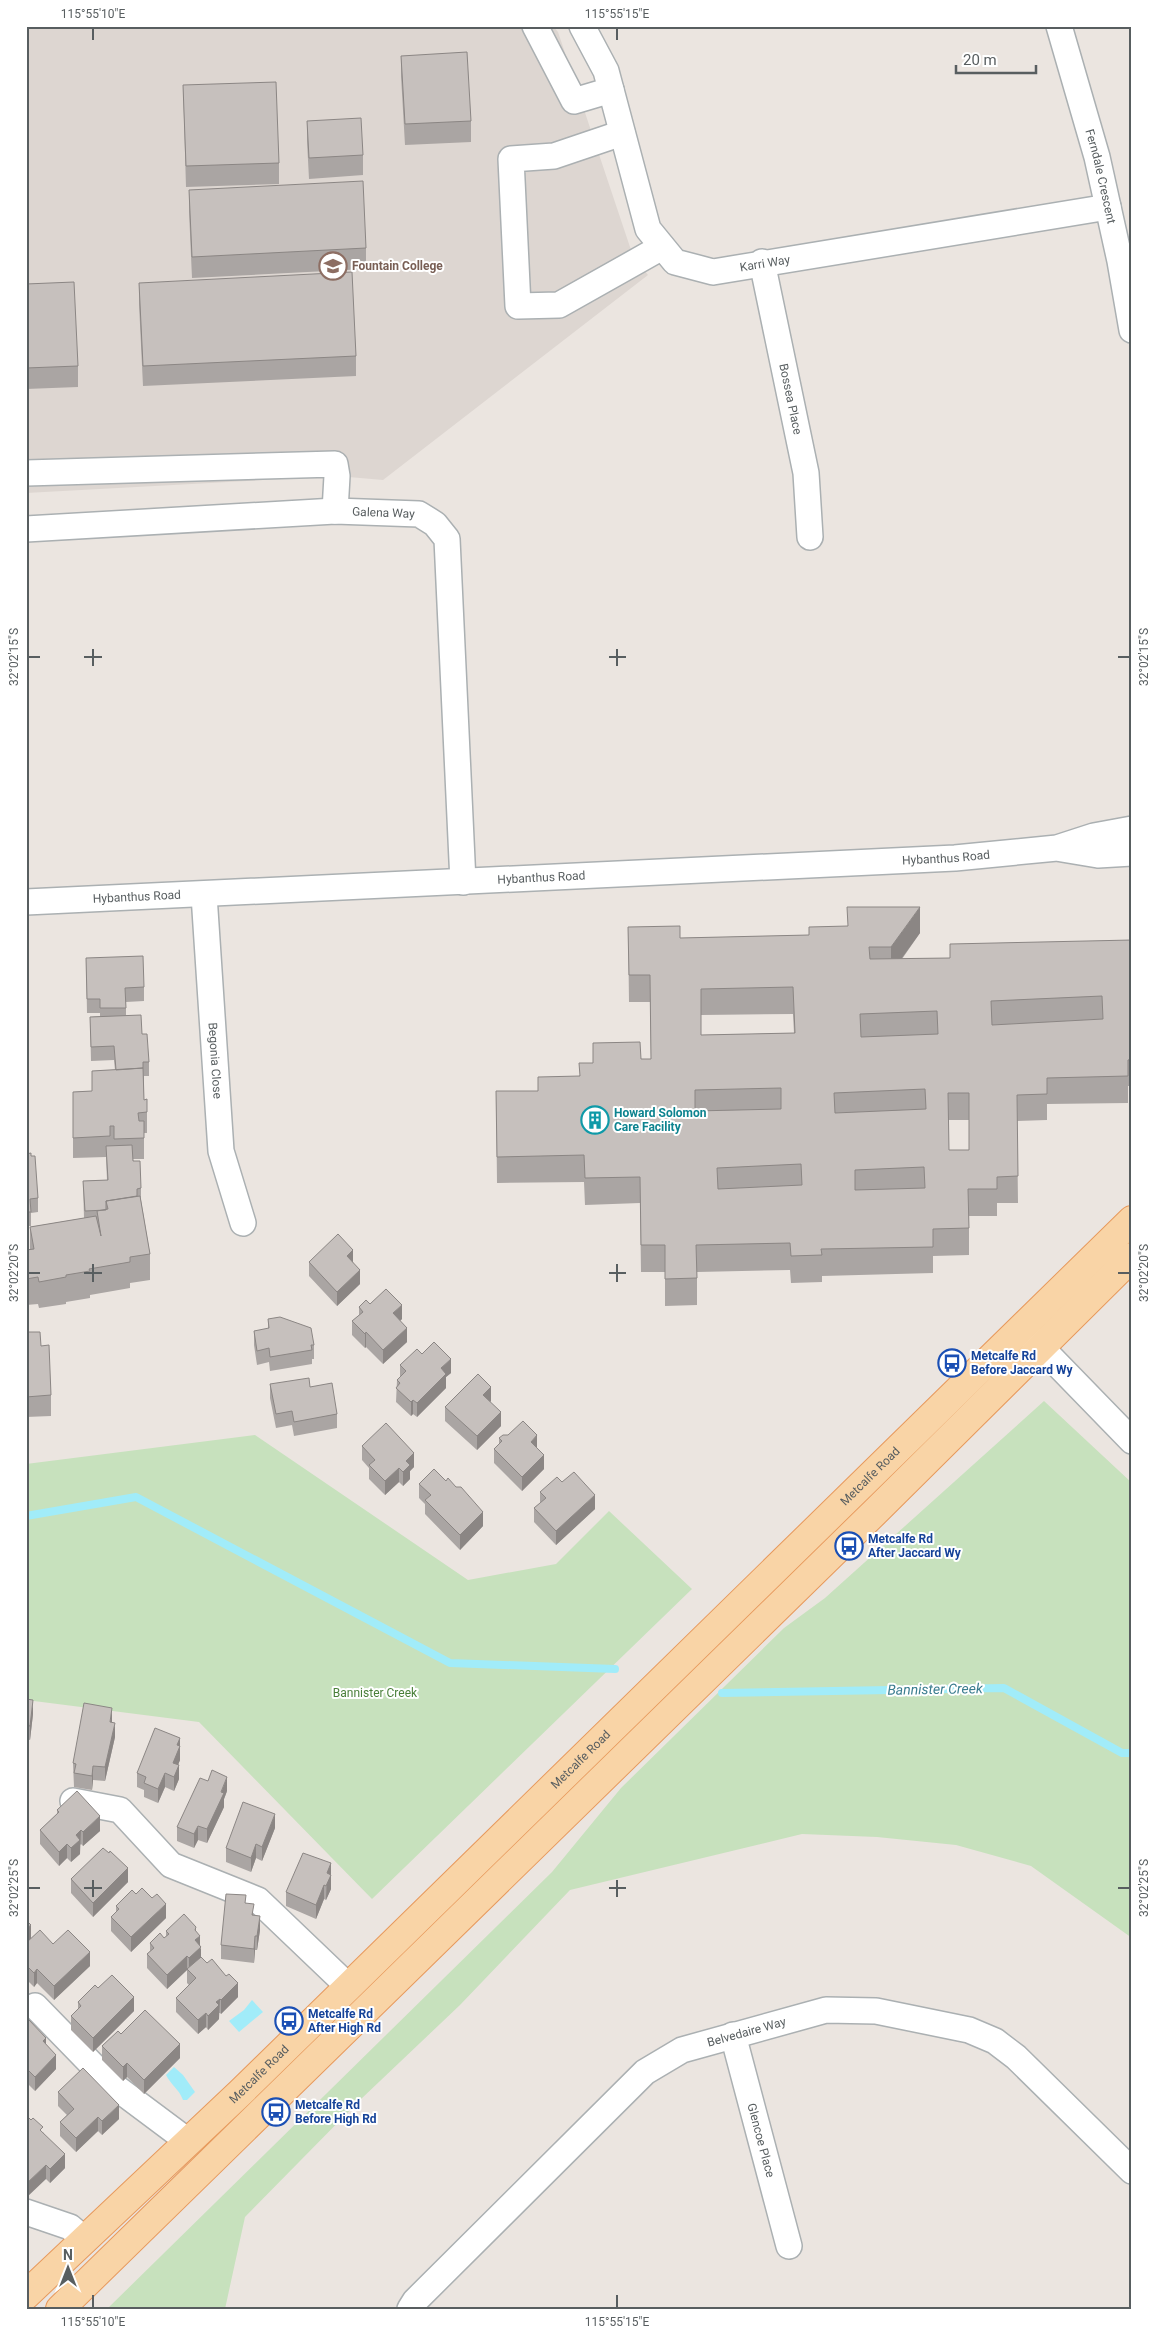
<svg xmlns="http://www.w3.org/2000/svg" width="1158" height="2335" viewBox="0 0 1158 2335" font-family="Roboto,sans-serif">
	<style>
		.education { fill: #ddd6d1 }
		.green { fill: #c7e1bd }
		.water { fill: #a1ecf9 }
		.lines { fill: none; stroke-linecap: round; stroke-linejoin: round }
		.stream { stroke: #a1ecf9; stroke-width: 8 }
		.minor-casing { stroke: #abb0b2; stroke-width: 28 }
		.major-casing { stroke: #e7995c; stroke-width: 30 }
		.minor { stroke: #fff; stroke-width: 25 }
		.major { stroke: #f9d4a6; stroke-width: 28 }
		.wall { fill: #aaa5a3; fill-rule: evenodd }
		.shaded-wall { fill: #8b8684 }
		.building { fill: #c6c0bd; stroke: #8b8684; fill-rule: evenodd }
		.ticks { fill: none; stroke: #585e60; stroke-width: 2 }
		.labels { text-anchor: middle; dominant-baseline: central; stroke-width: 4; stroke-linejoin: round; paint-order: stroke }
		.street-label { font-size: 12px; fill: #585e60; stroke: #fff }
		.education-label { font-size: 12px; font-weight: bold; fill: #785e54; stroke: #fff; text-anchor: start }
		.culture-label { font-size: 12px; font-weight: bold; fill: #0d838f; stroke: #fff; text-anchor: start }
		.transit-label { font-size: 12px; font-weight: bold; fill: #164399; stroke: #fff; text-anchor: start }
		.park-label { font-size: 12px; fill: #497f39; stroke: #fff }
		.water-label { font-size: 14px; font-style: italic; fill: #3a7c8f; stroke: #fff }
		.neatline { fill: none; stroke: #585e60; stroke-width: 2 }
		.ticks-label { font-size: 12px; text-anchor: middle; fill: #585e60 }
	</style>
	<rect width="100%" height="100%" fill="#ebe5e0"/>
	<path class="education" d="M26,26H553L558,32L633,256L648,275L383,480L337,476L26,493Z"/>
	<path class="green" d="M1044,1401L1132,1483V1938L1031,1866L956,1845L877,1837L802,1834L570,1890L460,2005L360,2100L245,2217L225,2309H107L552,1872L621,1788L784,1628L825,1598Z
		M255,1435L468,1580L556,1564L609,1511L692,1589L372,1899L199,1722L26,1700V1464Z"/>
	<path class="water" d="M252,2000L263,2012L239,2032L229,2021L244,2010Z
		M174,2067L183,2075L195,2092L187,2100H183C179,2089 171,2085 166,2075Z"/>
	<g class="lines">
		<path class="stream" d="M26,1516L136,1497L450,1663L615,1669
			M722,1693L1004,1688L1122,1753H1132"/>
		<g class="minor-casing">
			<g id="minor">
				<path d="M535,26L574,101L611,90"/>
				<path id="s1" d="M582,26L606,71L648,229L675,262L713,272L1108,207"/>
				<path id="s2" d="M1059,26L1097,157L1120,261L1132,330"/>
				<path d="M622,133L554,156L511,159L518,306L559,305L662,247"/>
				<path id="s3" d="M762,262L806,473L810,537"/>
				<path d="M26,473L335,464L337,476L335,511"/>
				<path id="s4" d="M26,529L335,511L419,514L435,524L447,539L463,882"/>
				<path d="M1062,849L1098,855L1132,853"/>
				<path id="s5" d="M204,895L221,1151L243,1223"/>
				<path id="s6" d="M26,902L955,858L1057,848L1094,836L1132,829"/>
				<path d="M1027,1333L1132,1441"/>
				<path d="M73,1801L120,1810L171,1865L258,1900L349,1987"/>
				<path d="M35,2006L110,2083L189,2142"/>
				<path id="s7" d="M733,2035L789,2246"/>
				<path d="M26,2212L70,2227L85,2240"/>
				<path id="s8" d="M410,2309L415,2301L645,2072L682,2050L826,2010L876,2011L969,2030L995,2041L1016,2057L1132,2171"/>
			</g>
		</g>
		<g class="major-casing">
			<g id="major">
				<path id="s9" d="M26,2295L241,2092L1132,1220"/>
				<path d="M60,2309L875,1512L1132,1257"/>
			</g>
		</g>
		<use href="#minor" class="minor"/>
		<use href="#major" class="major"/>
	</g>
	<path class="wall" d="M401,56L471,121V142L405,145L401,76Z
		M183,85L279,163V184L186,187Z
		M307,121L363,155V175L309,179L307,141Z
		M189,190L366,248V269L192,278L189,211Z
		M139,283L356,356V376L143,386L139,304Z
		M26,284L78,366V387L26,389Z
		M628,927L680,938L920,933L902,959L950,958L1132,940V1086H1128V1103L1047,1104V1120L1017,1121L1018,1203H997V1216H969V1255L933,1256V1273L822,1276V1282L791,1283L790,1270L697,1272V1305L665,1306V1272H641L640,1203L585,1205L584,1182L497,1183L496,1091H538L579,1076L593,1063L641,1059H651L650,1002H629ZM793,1014L794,1033L701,1035V1015ZM948,1120H969V1150H949Z
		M86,958L144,987V1001L126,1002V1015L142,1034L149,1062V1076H144V1100L147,1099V1133H144V1159H133L141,1188V1200L150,1254V1280L130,1283V1288L90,1295V1298L66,1302V1304L39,1308L38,1304L26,1305V1250L30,1249V1227L84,1218L83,1181L107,1180L106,1157L73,1158V1092L92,1091V1071L115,1070L114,1060L91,1061L90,1017L100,1016V1013H87Z
		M26,1107L28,1118V1132H26Z
		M26,1154L38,1198V1212L31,1213V1226H26Z
		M309,1262H353L360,1284L337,1306L309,1276Z
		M370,1304L402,1319L400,1321L407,1342L383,1364L366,1347L365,1348L352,1335V1321L359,1315V1307Z
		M268,1319L314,1345V1359H312V1364L270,1371L269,1362L257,1365L254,1345V1331L268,1329Z
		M26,1332L41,1346L51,1395V1416L26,1417Z
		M422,1354L451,1373L446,1377V1388L417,1417L413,1414L411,1416L396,1402L397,1380L400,1377V1365Z
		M270,1384L310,1387L337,1414V1428L294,1436L292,1425L276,1428L270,1398Z
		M491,1401L490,1402L501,1426L477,1450L445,1421V1407Z
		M499,1438L537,1449L544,1469L522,1491L494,1463V1449L499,1444Z
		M362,1446L414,1467L410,1471V1479L403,1486L399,1482L385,1495L369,1479V1468L362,1460Z
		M446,1481L483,1526L460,1550L425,1514V1504L419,1498V1484Z
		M562,1482L595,1509L556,1545L534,1522V1508L540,1503V1492Z
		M26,1699L33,1714L30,1740L26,1739Z
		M112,1722L115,1737L105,1781L93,1780L92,1790L74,1787L73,1763Z
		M180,1738V1760L178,1765L179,1779L174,1791L165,1787L158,1803L144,1797V1790L137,1787V1773Z
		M227,1791L224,1799V1807L207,1843L198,1840L194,1848L177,1841V1827Z
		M57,1810L100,1831L83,1846L81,1844L80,1845V1854L71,1862L67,1858L59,1866L40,1844V1830L57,1814Z
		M275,1828L262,1861L256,1858L251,1872L226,1862V1848Z
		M331,1863V1889L326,1900L324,1899L316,1919L286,1906V1892Z
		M71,1879L128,1882L93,1917L71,1893Z
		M136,1894L166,1918L131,1952L111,1931V1917L116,1912V1906Z
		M246,1903L254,1915L260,1930L257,1950H255L254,1963L221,1959V1945Z
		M26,1920L31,1938L53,1944L90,1966L54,2000L37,1983L34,1987L26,1979Z
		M166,1931L196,1932L200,1945L201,1957L238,1997L221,2014L220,2013H219V2019L208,2030L206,2027L198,2034L176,2012V1998L189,1985L187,1983V1970L167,1989L147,1968V1954L150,1951V1943L164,1938L166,1937Z
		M98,1988L134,2011L93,2052L71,2030V2016L78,2009V2002Z
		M26,2023L46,2044L56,2069L35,2091L26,2082Z
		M121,2034L180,2058L144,2094L127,2077L123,2081L102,2060V2046Z
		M58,2092L119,2119L102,2135L98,2131L76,2152L60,2136V2122L67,2115L58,2106Z
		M43,2132L65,2168L50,2183L46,2179Z"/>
	<path class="shaded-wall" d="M920,907V933L891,973V947Z
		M353,1250V1264L347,1256Z
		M360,1270V1284L337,1306V1292Z
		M402,1305V1319L393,1327V1313Z
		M407,1328V1342L383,1364V1350Z
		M366,1332V1347L365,1348V1334Z
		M451,1359V1373L446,1377V1388L417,1417V1403L441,1368Z
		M491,1387V1401L483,1409V1395Z
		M413,1400V1414L411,1416V1402Z
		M501,1412V1426L477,1450V1436Z
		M537,1435V1449L531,1442Z
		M414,1453V1467L410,1471V1479L403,1486V1472L406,1461Z
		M544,1455V1469L522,1491V1477Z
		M399,1468V1482L385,1495V1481Z
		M595,1495V1509L556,1545V1531Z
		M483,1512V1526L460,1550V1535Z
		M33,1700V1714L30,1740V1726Z
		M112,1708V1722H110Z
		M115,1723V1737L105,1781V1767Z
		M180,1738V1760L173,1777V1763L177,1745Z
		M179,1765V1779L174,1791V1777Z
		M93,1766V1780L92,1790V1776Z
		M165,1773V1787L158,1803V1789Z
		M227,1777V1791L224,1799V1807L207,1843V1829Z
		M275,1814V1828L262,1861V1847Z
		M100,1816V1831L83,1846V1832Z
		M198,1826V1840L194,1848V1834Z
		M81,1830L80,1854L71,1862V1848L76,1835Z
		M67,1844V1858L59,1866V1852Z
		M256,1844V1858L251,1872V1858Z
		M331,1863V1889L326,1900L327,1873Z
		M128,1868V1882L93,1917V1903Z
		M324,1885V1899L316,1919V1905Z
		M166,1904V1918L131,1952V1937Z
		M260,1916V1930L257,1950V1936Z
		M31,1925V1939L26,1943V1929Z
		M196,1927V1939L200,1936V1949L201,1947V1961L189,1972V1958L195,1930Z
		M255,1936V1950L254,1963V1949Z
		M90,1952V1966L54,2000V1986Z
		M187,1956V1970L167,1989V1975Z
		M37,1969V1983L34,1987V1973Z
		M238,1983V1997L221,2014V2000Z
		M134,1997V2011L93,2052V2038Z
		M220,1999L219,2019L208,2030V2016L216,2002Z
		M206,2013V2027L198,2034V2020Z
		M46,2038V2052L43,2041Z
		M180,2044V2058L144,2094V2080Z
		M56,2055V2069L35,2091V2077Z
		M127,2063V2077L123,2081V2067Z
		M119,2105V2119L102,2135V2121Z
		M98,2117V2131L76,2152V2138Z
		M65,2154V2168L50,2183V2169Z
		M46,2165V2179L26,2198V2184Z"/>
	<path class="building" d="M467,52L471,121L405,124L401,56Z
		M276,82L279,163L186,166L183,85Z
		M361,118L363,155L309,158L307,121Z
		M363,181L366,248L192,257L189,190Z
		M352,272L356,356L143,366L139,283Z
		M74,282L78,366L26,368V284Z
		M847,907H920L891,947H869L870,959L950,958V944L1132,940V1059L1128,1060V1076L1047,1078V1094L1017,1095L1018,1176L997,1177V1189H968L969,1228L933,1229V1247L821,1249L822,1255L791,1256L790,1243L696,1245L697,1278L665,1279V1245H641L640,1177L585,1178L584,1155L497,1157L496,1091H538V1077L580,1076L579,1063H593V1043L640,1042L641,1059H651L650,975H629L628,927L680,926V938L809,935V927L848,926ZM793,987L795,1033L701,1035V989ZM1102,996L1103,1019L992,1025L991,1001ZM937,1011L938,1034L861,1037L860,1014ZM781,1088V1109L695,1111V1090ZM925,1089L926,1109L835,1113L834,1093ZM948,1093H969V1150H949ZM801,1164L802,1185L718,1189L717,1168ZM924,1167L925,1188L855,1190V1170Z
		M143,956L144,987L125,988L126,1008H100V999H87L86,958Z
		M141,1015L142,1034H147L149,1062H143V1068L116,1070L114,1046L91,1047L90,1017Z
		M143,1068L144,1100L147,1099V1112L138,1113L139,1121H144V1138L114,1139V1126H110V1136L73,1138V1092L92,1091V1071Z
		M26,1107H28V1118H26Z
		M132,1145L133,1161H140L141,1188L137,1189V1196L106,1201V1210L85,1211L83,1181L108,1180L106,1146Z
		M31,1153V1156H35L38,1198L30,1199L31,1212H26V1154Z
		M140,1196L150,1254L130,1257V1262L89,1269L90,1271L66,1275V1277L39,1282L38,1277L26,1279V1250L34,1249L30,1227L96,1216L101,1236L97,1211L108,1209L106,1201Z
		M338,1234L353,1250L347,1256L360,1270L337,1292L309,1262Z
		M386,1289L402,1305L393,1313L407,1328L383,1350L366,1332L365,1334L352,1321L363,1312L359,1307L366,1300L370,1304Z
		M280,1317L311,1328L314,1345H311L312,1350L270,1357L269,1348L257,1351L254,1331L269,1328L268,1319Z
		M26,1332H40L41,1346L49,1345L51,1395L26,1397Z
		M434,1342L451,1359L441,1368L446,1374L417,1403L413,1400L411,1402L396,1388L400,1383L397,1380L406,1371L400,1365L417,1349L422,1354Z
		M478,1374L491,1387L483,1395L501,1412L477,1436L445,1407Z
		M309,1378L310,1387L332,1383L337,1414L294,1422L292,1411L276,1414L270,1384Z
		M523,1421L537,1435L531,1442L544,1455L522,1477L494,1449L502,1441L499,1438L503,1435H508Z
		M386,1423L414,1453L406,1461L410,1465L403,1472L399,1468L385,1481L369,1465L375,1460L362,1446Z
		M434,1469L446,1481L448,1478L456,1487H461L483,1512L460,1535L425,1500L431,1495L419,1484Z
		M574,1472L595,1495L556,1531L534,1508L546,1498L540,1492L557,1477L562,1482Z
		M26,1699L33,1700L30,1726L26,1725Z
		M84,1703L112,1708L110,1722L115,1723L105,1767L93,1766L92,1776L74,1773L76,1764L73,1763Z
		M155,1728L180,1738L177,1745L180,1746L173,1763L179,1765L174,1777L165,1773L158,1789L144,1783L146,1777L137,1773Z
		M212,1770L227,1777L221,1792L224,1793L207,1829L198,1826L194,1834L177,1827L200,1778L208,1781Z
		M77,1791L100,1816L83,1832L81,1830L76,1835L80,1840L71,1848L67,1844L59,1852L40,1830L59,1812L57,1810Z
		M243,1802L275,1814L262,1847L256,1844L251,1858L226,1848Z
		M103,1848L109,1853L110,1851L128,1868L93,1903L71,1879Z
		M303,1853L331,1863L327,1873L331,1875L326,1886L324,1885L316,1905L286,1892Z
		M142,1888L152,1898L157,1894L166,1904L131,1937L111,1917L119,1909L116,1906L132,1890L136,1894Z
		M226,1894L246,1895L245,1903L254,1904L252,1915L260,1916L257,1936H255L254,1949L221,1945Z
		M184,1914L196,1927L195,1930L200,1936L195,1940L201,1947L189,1958L187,1956L167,1975L147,1954L154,1948L150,1943L160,1933L164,1938L169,1934L166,1931Z
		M26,1920L31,1925L26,1929Z
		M40,1930L53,1944L68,1930L90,1952L54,1986L37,1969L34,1973L26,1965V1943Z
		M201,1957L207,1963L212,1959L226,1976L229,1974L238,1983L221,2000L220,1999L216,2002L219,2005L208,2016L206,2013L198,2020L176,1998L196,1978L187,1969Z
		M112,1975L134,1997L93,2038L71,2016L81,2006L78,2002L95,1985L98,1988Z
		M145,2010L180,2044L144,2080L127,2063L123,2067L102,2046L118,2031L121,2034Z
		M29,2020L46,2038L43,2041L56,2055L35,2077L26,2068V2023Z
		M83,2068L119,2105L102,2121L98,2117L76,2138L60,2122L74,2109L58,2092Z
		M29,2118L31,2120L33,2118L43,2127L40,2130L65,2154L50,2169L46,2165L26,2184V2121Z"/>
	<path class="ticks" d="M93,28V40M617,28V40M93,649V666M617,649V666M28,657H40M84,657H102M609,657H626M1118,657H1130M93,1264V1282M617,1264V1282M28,1273H40M84,1273H102M609,1273H626M1118,1273H1130M93,1880V1897M617,1880V1897M28,1888H40M84,1888H102M609,1888H626M1118,1888H1130M93,2295V2308M617,2295V2308"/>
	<defs>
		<g id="school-ring" transform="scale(1.4375)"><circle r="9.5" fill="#fff" stroke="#8d6e63" stroke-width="1.5"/><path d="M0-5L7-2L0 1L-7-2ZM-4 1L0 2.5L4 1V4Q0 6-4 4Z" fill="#8d6e63"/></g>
		<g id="building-ring" transform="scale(1.4375)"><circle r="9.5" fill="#fff" stroke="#0f9aa8" stroke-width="1.5"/><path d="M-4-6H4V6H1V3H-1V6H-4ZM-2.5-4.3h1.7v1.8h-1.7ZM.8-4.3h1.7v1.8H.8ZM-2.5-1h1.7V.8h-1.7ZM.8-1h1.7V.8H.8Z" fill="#0f9aa8"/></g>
		<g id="bus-ring" transform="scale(1.4375)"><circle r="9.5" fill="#fff" stroke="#1a4fb4" stroke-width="1.5"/><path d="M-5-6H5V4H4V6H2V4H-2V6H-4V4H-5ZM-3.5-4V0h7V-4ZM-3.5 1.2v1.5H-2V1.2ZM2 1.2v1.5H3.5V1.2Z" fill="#1a4fb4"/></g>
	</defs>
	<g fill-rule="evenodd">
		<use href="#school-ring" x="333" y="266"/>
		<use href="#building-ring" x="595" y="1120"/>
		<use href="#bus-ring" x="952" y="1363"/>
		<use href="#bus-ring" x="849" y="1546"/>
		<use href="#bus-ring" x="289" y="2021"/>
		<use href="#bus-ring" x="276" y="2112"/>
	</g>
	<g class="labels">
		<g class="street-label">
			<text stroke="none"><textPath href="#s2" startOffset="156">Ferndale Crescent</textPath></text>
			<text stroke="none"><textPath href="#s1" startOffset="349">Karri Way</textPath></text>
			<text stroke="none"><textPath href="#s3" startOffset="140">Bossea Place</textPath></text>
			<text stroke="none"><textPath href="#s4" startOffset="358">Galena Way</textPath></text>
			<text stroke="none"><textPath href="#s6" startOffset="921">Hybanthus Road</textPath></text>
			<text stroke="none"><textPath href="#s6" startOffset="516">Hybanthus Road</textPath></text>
			<text stroke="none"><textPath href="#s6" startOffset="111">Hybanthus Road</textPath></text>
			<text stroke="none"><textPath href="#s5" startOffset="166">Begonia Close</textPath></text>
			<text stroke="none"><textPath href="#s9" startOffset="1176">Metcalfe Road</textPath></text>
			<text stroke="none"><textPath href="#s9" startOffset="771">Metcalfe Road</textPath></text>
			<text stroke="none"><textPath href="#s8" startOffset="444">Belvedaire Way</textPath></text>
			<text stroke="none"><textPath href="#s9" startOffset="321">Metcalfe Road</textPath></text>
			<text stroke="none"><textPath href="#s7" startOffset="109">Glencoe Place</textPath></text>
		</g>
		<g class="education-label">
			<text x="352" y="266">Fountain College</text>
		</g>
		<g class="culture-label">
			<text x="614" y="1113">Howard Solomon<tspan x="614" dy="14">Care Facility</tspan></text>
		</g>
		<g class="transit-label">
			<text x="971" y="1356">Metcalfe Rd<tspan x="971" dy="14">Before Jaccard Wy</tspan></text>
			<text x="868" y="1539">Metcalfe Rd<tspan x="868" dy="14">After Jaccard Wy</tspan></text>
			<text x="308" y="2014">Metcalfe Rd<tspan x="308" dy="14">After High Rd</tspan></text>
			<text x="295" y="2105">Metcalfe Rd<tspan x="295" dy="14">Before High Rd</tspan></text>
		</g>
		<g class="park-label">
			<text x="375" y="1693">Bannister Creek</text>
		</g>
		<g class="water-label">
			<text transform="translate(935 1689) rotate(-1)">Bannister Creek</text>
		</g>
	</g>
	<rect width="1158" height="2335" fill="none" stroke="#ffffff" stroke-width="55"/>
	<g transform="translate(68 2268)" stroke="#ffffff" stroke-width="4" paint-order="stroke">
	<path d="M0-4L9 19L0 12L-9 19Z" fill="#585e60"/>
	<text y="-8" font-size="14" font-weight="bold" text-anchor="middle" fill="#585e60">N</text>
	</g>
	<path d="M956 65v8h80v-8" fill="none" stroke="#585e60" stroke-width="2.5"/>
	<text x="963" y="65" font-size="15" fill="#585e60" stroke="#ffffff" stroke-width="4" paint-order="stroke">20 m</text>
	<rect x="28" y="28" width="1102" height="2280" class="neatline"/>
	<g class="ticks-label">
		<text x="93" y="18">115°55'10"E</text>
		<text x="617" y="18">115°55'15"E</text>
		<text transform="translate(14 657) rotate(-90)" y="4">32°02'15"S</text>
		<text transform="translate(1144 657) rotate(-90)" y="4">32°02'15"S</text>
		<text transform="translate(14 1273) rotate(-90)" y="4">32°02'20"S</text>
		<text transform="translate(1144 1273) rotate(-90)" y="4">32°02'20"S</text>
		<text transform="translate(14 1888) rotate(-90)" y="4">32°02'25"S</text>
		<text transform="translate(1144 1888) rotate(-90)" y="4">32°02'25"S</text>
		<text x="93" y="2326">115°55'10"E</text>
		<text x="617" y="2326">115°55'15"E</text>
	</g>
</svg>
